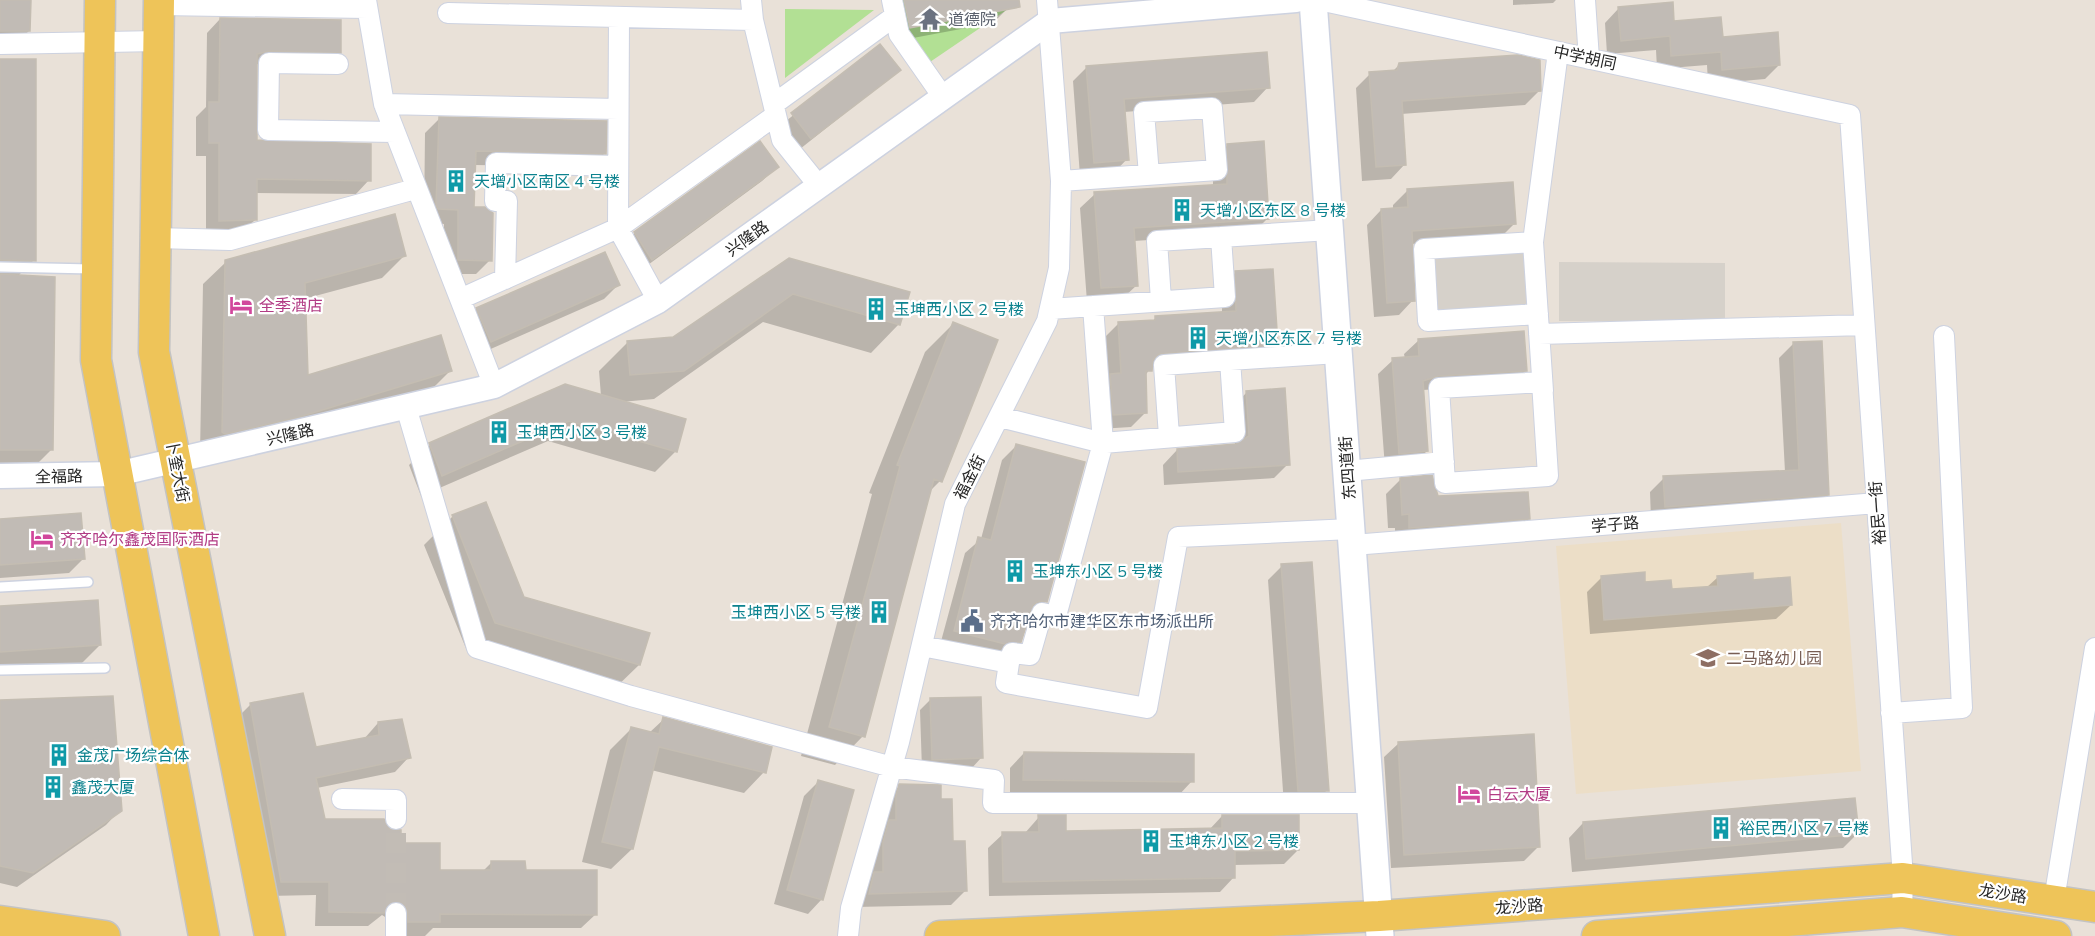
<svg xmlns="http://www.w3.org/2000/svg" width="2095" height="936" viewBox="0 0 2095 936" font-family="Mulish,'Noto Sans SC',sans-serif">
	<style>
		.education { fill: #ecdec7 }
		.green { fill: #b2e094 }
		.plaza { fill: #d6d1ca }
		.shadow { fill: #0003 }
		.building { fill: #c1bbb5; stroke: #c4bdb2; stroke-width: 1.5 }
		.lines { fill: none; stroke-linecap: round; stroke-linejoin: round }
		.minor-tunnel { stroke: #c2bcb5; stroke-width: 20; stroke-dasharray: 20 10; stroke-linecap: butt }
		.service-casing { stroke: #cdd2e0; stroke-width: 12 }
		.minor-casing { stroke: #cdd2e0; stroke-width: 22 }
		.tertiary-casing { stroke: #cdd2e0; stroke-width: 27 }
		.secondary-casing { stroke: #cdd2e0; stroke-width: 30 }
		.primary-casing { stroke: #c3c3c3; stroke-width: 33 }
		.service { stroke: #fff; stroke-width: 9 }
		.minor { stroke: #fff; stroke-width: 20 }
		.tertiary { stroke: #fff; stroke-width: 24 }
		.secondary { stroke: #fff; stroke-width: 27 }
		.primary { stroke: #eec459; stroke-width: 30 }
		.labels { text-anchor: middle; dominant-baseline: central; stroke-width: 4.5; stroke-linejoin: round; paint-order: stroke }
		.worship-label { font-size: 16px; fill: #5b616d; stroke: #fff; text-anchor: start }
		.street-label { font-size: 16px; fill: #272727; stroke: #fff }
		.culture-label { font-size: 16px; fill: #0d838f; stroke: #fff; text-anchor: start }
		.hotel-label { font-size: 16px; fill: #b23c85; stroke: #fff; text-anchor: start }
		.service-label { font-size: 16px; fill: #4e5e75; stroke: #fff; text-anchor: start }
		.education-label { font-size: 16px; fill: #785e54; stroke: #fff; text-anchor: start }
	</style>
	<rect width="100%" height="100%" fill="#e9e1d8"/>
	<path class="education" d="M1841,523L1861,771L1576,794L1556,546Z"/>
	<path class="green" d="M900,0H1006L1008,9L927,64L905,29Z
		M785,9L874,10L785,78Z"/>
	<path class="plaza" d="M1526,251L1530,307L1437,313L1434,256Z
		M1559,262L1725,263V322L1559,321Z"/>
	<path class="shadow" d="M0,0H29V31L14,45H0Z
		M883,0H1005L1007,9L993,23L897,41Z
		M1513,0H1556L1553,3L1513,5Z
		M1619,8L1721,38L1779,65L1765,79L1708,84L1707,65L1657,69L1656,50L1607,54L1605,23Z
		M220,19L340,52L326,66L256,64L255,142L369,180L356,194L255,193V220L241,233L206,234V156H196V117L206,107L207,33Z
		M880,46L899,70L800,149L781,125Z
		M0,61L34,260L18,276L51,450L37,464H0Z
		M1399,65L1539,91L1525,105L1401,114L1405,164L1391,179L1362,181L1356,88L1370,74L1392,72Z
		M1087,67L1268,87L1254,102L1124,112L1127,159L1113,174L1080,176L1073,81Z
		M439,119L605,153L591,167L474,165L473,208L490,260L476,274H444V224L424,223L425,133Z
		M1228,145L1268,218L1253,233L1134,241L1137,285L1122,299L1087,302L1080,208L1095,194L1213,186V159Z
		M777,167L762,181L637,273L620,247L635,233Z
		M1407,191L1515,223L1500,238L1411,244L1413,300L1399,315L1374,317L1367,225L1381,210L1393,209V205Z
		M405,255L382,278L304,299L306,377L450,371L428,393L200,454L203,284L226,262Z
		M789,259L899,324L871,353L763,322L654,399L621,402L676,451L655,472L548,441L421,496L409,465L430,445L601,396L599,371L628,342L674,339Z
		M1236,272L1276,344L1262,359L1151,367L1145,376L1146,412L1131,427L1099,429L1104,338L1118,324L1151,322L1156,318L1222,314V287Z
		M618,285L604,299L477,355L463,323L477,309Z
		M953,324L940,481L929,492L863,736L835,765L801,756L872,494L869,493L925,352Z
		M1419,340L1526,370L1511,385L1422,390L1427,451L1412,465L1385,468L1378,374L1393,360L1405,359L1404,354Z
		M1793,344L1828,494L1814,508L1651,520L1650,492L1664,478L1785,472L1779,358Z
		M1247,392L1288,464L1274,478L1164,485L1163,465L1177,450L1235,446L1233,407Z
		M1016,446L1046,601L1032,616L1028,615L1020,641L1005,656L940,645L965,553L981,539L1002,460Z
		M1400,480L1437,498L1528,518L1514,533L1395,542V528H1388L1386,494Z
		M453,516L523,598L648,634L639,665L610,693L467,651L424,545Z
		M0,521L83,559L69,573L0,578Z
		M1282,566L1327,790L1313,805H1284L1268,580Z
		M1602,577L1670,591L1706,588L1718,577L1752,581L1791,605L1776,619L1590,634L1587,592Z
		M0,607L100,645L79,666L0,671Z
		M931,699L981,758L971,769L922,770L920,710Z
		M0,701L120,810L106,825L17,887L0,883Z
		M250,705L315,749L364,739L378,723L409,757L395,772L317,788L323,821L400,844L438,872H482L492,862L596,914L581,928H433L425,936H394L393,922L382,915L368,926H315L316,895L268,896L236,719Z
		M664,719L764,772L744,793L651,770L632,849L611,869L582,862L610,750L631,729L649,733Z
		M1399,743L1538,847L1524,861L1391,868L1384,757Z
		M1024,753L1192,781L1178,796L1010,793V768Z
		M818,782L822,899L808,914L774,904L804,796Z
		M900,786L939,801L965,891L951,905L855,907L885,800Z
		M1222,816L1298,850L1284,864L1234,865V877L1220,892L989,896L988,848L1003,834L1025,833L1039,817L1065,833L1209,830Z
		M1583,823L1857,834L1843,848L1572,872L1569,838Z"/>
	<path class="building" d="M0,0H31L30,31H0Z
		M904,0H1019L1020,7L910,28Z
		M1673,2L1674,21L1721,17L1723,37L1778,32L1780,65L1722,70L1721,52L1671,56L1670,36L1621,41L1618,7Z
		M220,18L341,20V53L269,51L257,54V140L371,144V181L257,179V220L219,221V143H209V102H219Z
		M880,44L901,70L811,139L791,113Z
		M1267,52L1270,88L1124,99L1129,160L1094,163L1086,66Z
		M1518,55L1540,60L1541,91L1402,101L1406,165L1376,167L1369,72L1397,70L1399,63Z
		M0,59H36V261L0,260Z
		M439,117L607,121L606,154L476,151L474,207H485L493,213L492,261L458,260V210L438,209L436,205Z
		M760,141L779,167L652,260L634,232Z
		M1264,141L1269,219L1134,228L1138,286L1101,288L1094,192L1227,184V144Z
		M1513,182L1516,224L1412,231L1415,301L1387,303L1381,209L1408,207L1407,189Z
		M395,214L406,256L305,283L308,375L441,335L452,371L299,417L225,434L222,432L225,260Z
		M605,252L620,285L491,342L476,308Z
		M789,258L910,292L900,325L793,294L684,371L630,375L627,341L673,337Z
		M1273,269L1278,345L1159,354L1153,360L1152,371H1146L1147,413L1113,415L1110,374L1121,373L1118,322L1155,320V316L1236,311L1235,271Z
		M0,274L55,277L53,450H0Z
		M953,322L998,340L942,482L934,479L865,737L829,727L900,466L897,465Z
		M1524,331L1527,371L1438,376L1423,381L1428,451L1399,454L1392,358L1419,356L1418,339Z
		M1822,341L1829,495L1665,507L1663,476L1799,470L1793,342Z
		M565,384L686,419L677,452L569,421L442,476L429,443Z
		M1285,388L1290,465L1178,472L1177,449L1236,444L1249,436L1246,391Z
		M1016,444L1085,462L1047,602L1039,601L1033,605L1021,642L1005,644L954,631L978,537L991,540Z
		M1432,475L1438,496L1528,492L1530,519L1409,528V514L1402,515L1400,478Z
		M486,502L524,597L650,633L640,665L495,623L452,515Z
		M81,513L85,559L0,565V519Z
		M1312,562L1329,791H1298L1281,564Z
		M1645,572V582L1671,580L1672,589L1718,586L1717,576L1753,573V580L1790,577L1792,605L1604,620L1601,576Z
		M98,600L101,645L0,652V606Z
		M303,693L316,747L379,735L378,722L402,719L411,758L316,778L325,819H384L390,829L401,830V843H440V870H491V861H525L526,870H597V915L440,914V922H408L407,908L401,902L390,903L384,913L329,912V882H281L250,703Z
		M113,696L122,811L33,873L0,866V700Z
		M981,697L983,758L932,760L930,698Z
		M663,717L772,747L766,773L659,747L633,849L602,842L631,727L659,734Z
		M1534,734L1540,847L1404,855L1398,742Z
		M1024,752L1194,754V782L1023,780Z
		M818,780L854,790L823,900L787,890Z
		M899,784L941,785V799H952L953,841H965L967,891L869,894L874,872H883V842L889,820H896V796Z
		M1855,798L1859,834L1586,859L1583,822Z
		M1038,815H1066V831L1222,828V815H1299V850L1235,851V878L1003,882L1002,832H1039Z"/>
	<g class="lines">
		<path class="minor-tunnel" d="M396,913V819"/>
		<g class="service-casing">
			<path id="service" d="M0,267L92,269
				M0,587L88,582
				M0,670L105,668"/>
		</g>
		<g class="minor-casing">
			<path id="minor" d="M366,0L384,104L494,386
				M892,0L899,34L943,97
				M1319,0L1850,115L1903,878L1902,912
				M1585,0L1589,59
				M159,5L367,8
				M448,13L753,20L751,0
				M619,17L618,228L658,301
				M753,20L782,140L819,186
				M0,44L159,41
				M338,64L269,63L268,130L395,132
				M384,104L618,109
				M774,104L895,16
				M1061,181L1217,170L1212,108L1144,112L1149,175
				M1221,237L1330,230
				M156,238L230,240L415,189
				M1533,242L1424,249L1428,321L1538,314
				M505,279L507,201H495L496,163L618,166
				M460,299L618,228L776,115
				M1093,306L1103,443L1235,432L1230,360L1338,353
				M1050,309L1225,297L1221,237L1157,241L1161,300
				M1539,334L1864,325
				M1542,382L1548,476L1445,483L1439,388Z
				M1543,391L1533,242L1558,52
				M406,407L477,648L631,696L892,767L994,780L993,803H1371
				M1169,436L1164,365L1230,360
				M1347,471L1444,462
				M1353,545L1877,503
				M922,646L1009,663L1012,653L1030,655L1042,613L1056,616L1103,443L1000,417
				M1009,663L1006,683L1147,708L1178,537L1351,529
				M1891,713L1962,708L1944,336
				M342,799L396,800V819
				M2054,900L2095,648
				M396,936V913
				M848,936L851,908L899,742L955,504L1047,321L1059,268L1061,181L1047,0"/>
		</g>
		<g class="tertiary-casing">
			<path id="tertiary" d="M0,476L117,474L494,386L658,301L1050,21L1296,0"/>
		</g>
		<g class="secondary-casing">
			<path id="secondary" d="M1313,0L1380,936"/>
		</g>
		<g class="primary-casing">
			<path id="primary" d="M100,0L96,360L204,936
				M159,0L154,352L270,936
				M0,921L105,936
				M940,936L1379,916L1903,878L2095,907
				M1597,936L1902,912L2056,936"/>
		</g>
		<use href="#service" class="service"/>
		<use href="#minor" class="minor"/>
		<use href="#tertiary" class="tertiary"/>
		<use href="#secondary" class="secondary"/>
		<use href="#primary" class="primary"/>
	</g>
	<defs>
		<g id="temple-bare" transform="scale(1.8)"><path d="M0-6L5-2H3V0L6.5 2.5H4V6H1.5V3h-3V6H-4V2.5H-6.5L-3 0V-2H-5Z" fill="#6b7280" stroke="#fff" stroke-width="2.5" paint-order="stroke"/></g>
		<g id="building-bare" transform="scale(1.8)"><path d="M-4-6H4V6H1V3H-1V6H-4ZM-2.5-4.3h1.7v1.8h-1.7ZM.8-4.3h1.7v1.8H.8ZM-2.5-1h1.7V.8h-1.7ZM.8-1h1.7V.8H.8Z" fill="#0f9aa8" stroke="#fff" stroke-width="2.5" paint-order="stroke"/></g>
		<g id="hotel-bare" transform="scale(1.8)"><path d="M-6-4.5h1.5V1H6V5H4.5V3h-9V5H-6ZM-4 0a1.8 1.8 0 1 1 3.6 0ZM.5 0V-2.5h3Q6-2.5 6 0Z" fill="#d1479c" stroke="#fff" stroke-width="2.5" paint-order="stroke"/></g>
		<g id="civic-bare" transform="scale(1.8)"><path d="M-.6-6.5H3V-4.5H.6V-3L4-1V1h2V6H-6V1h2V-1L-.6-3ZM-1.2 2.5V6h2.4V2.5Z" fill="#5c6f8a" stroke="#fff" stroke-width="2.5" paint-order="stroke"/></g>
		<g id="school-bare" transform="scale(1.8)"><path d="M0-5L7-2L0 1L-7-2ZM-4 1L0 2.5L4 1V4Q0 6-4 4Z" fill="#8d6e63" stroke="#fff" stroke-width="2.5" paint-order="stroke"/></g>
	</defs>
	<g fill-rule="evenodd">
		<use href="#temple-bare" x="930" y="19"/>
		<use href="#building-bare" x="456" y="181"/>
		<use href="#building-bare" x="1182" y="210"/>
		<use href="#hotel-bare" x="241" y="305"/>
		<use href="#building-bare" x="876" y="309"/>
		<use href="#building-bare" x="1198" y="338"/>
		<use href="#building-bare" x="499" y="432"/>
		<use href="#hotel-bare" x="42" y="539"/>
		<use href="#building-bare" x="1015" y="571"/>
		<use href="#building-bare" x="879" y="612"/>
		<use href="#civic-bare" x="972" y="621"/>
		<use href="#school-bare" x="1708" y="658"/>
		<use href="#building-bare" x="59" y="755"/>
		<use href="#building-bare" x="53" y="787"/>
		<use href="#hotel-bare" x="1469" y="794"/>
		<use href="#building-bare" x="1721" y="828"/>
		<use href="#building-bare" x="1151" y="841"/>
	</g>
	<g class="labels">
		<g class="worship-label">
			<text x="948" y="19">道德院</text>
		</g>
		<g class="street-label">
			<text transform="translate(1585 57) rotate(12)">中学胡同</text>
			<text transform="translate(747 238) rotate(-36)">兴隆路</text>
			<text transform="translate(290 434) rotate(-13)">兴隆路</text>
			<text transform="translate(1347 468) rotate(-94)">东四道街</text>
			<text transform="translate(178 471) rotate(79)">卜奎大街</text>
			<text transform="translate(59 476) rotate(-1)">全福路</text>
			<text transform="translate(969 477) rotate(-63)">福金街</text>
			<text transform="translate(1877 513) rotate(-94)">裕民一街</text>
			<text transform="translate(1615 524) rotate(-5)">学子路</text>
			<text transform="translate(2003 893) rotate(9)">龙沙路</text>
			<text transform="translate(1519 906) rotate(-4)">龙沙路</text>
		</g>
		<g class="culture-label">
			<text x="474" y="181">天增小区南区 4 号楼</text>
			<text x="1200" y="210">天增小区东区 8 号楼</text>
			<text x="894" y="309">玉坤西小区 2 号楼</text>
			<text x="1216" y="338">天增小区东区 7 号楼</text>
			<text x="517" y="432">玉坤西小区 3 号楼</text>
			<text x="1033" y="571">玉坤东小区 5 号楼</text>
			<text x="861" y="612" text-anchor="end">玉坤西小区 5 号楼</text>
			<text x="77" y="755">金茂广场综合体</text>
			<text x="71" y="787">鑫茂大厦</text>
			<text x="1739" y="828">裕民西小区 7 号楼</text>
			<text x="1169" y="841">玉坤东小区 2 号楼</text>
		</g>
		<g class="hotel-label">
			<text x="259" y="305">全季酒店</text>
			<text x="60" y="539">齐齐哈尔鑫茂国际酒店</text>
			<text x="1487" y="794">白云大厦</text>
		</g>
		<g class="service-label">
			<text x="990" y="621">齐齐哈尔市建华区东市场派出所</text>
		</g>
		<g class="education-label">
			<text x="1726" y="658">二马路幼儿园</text>
		</g>
	</g>
</svg>
